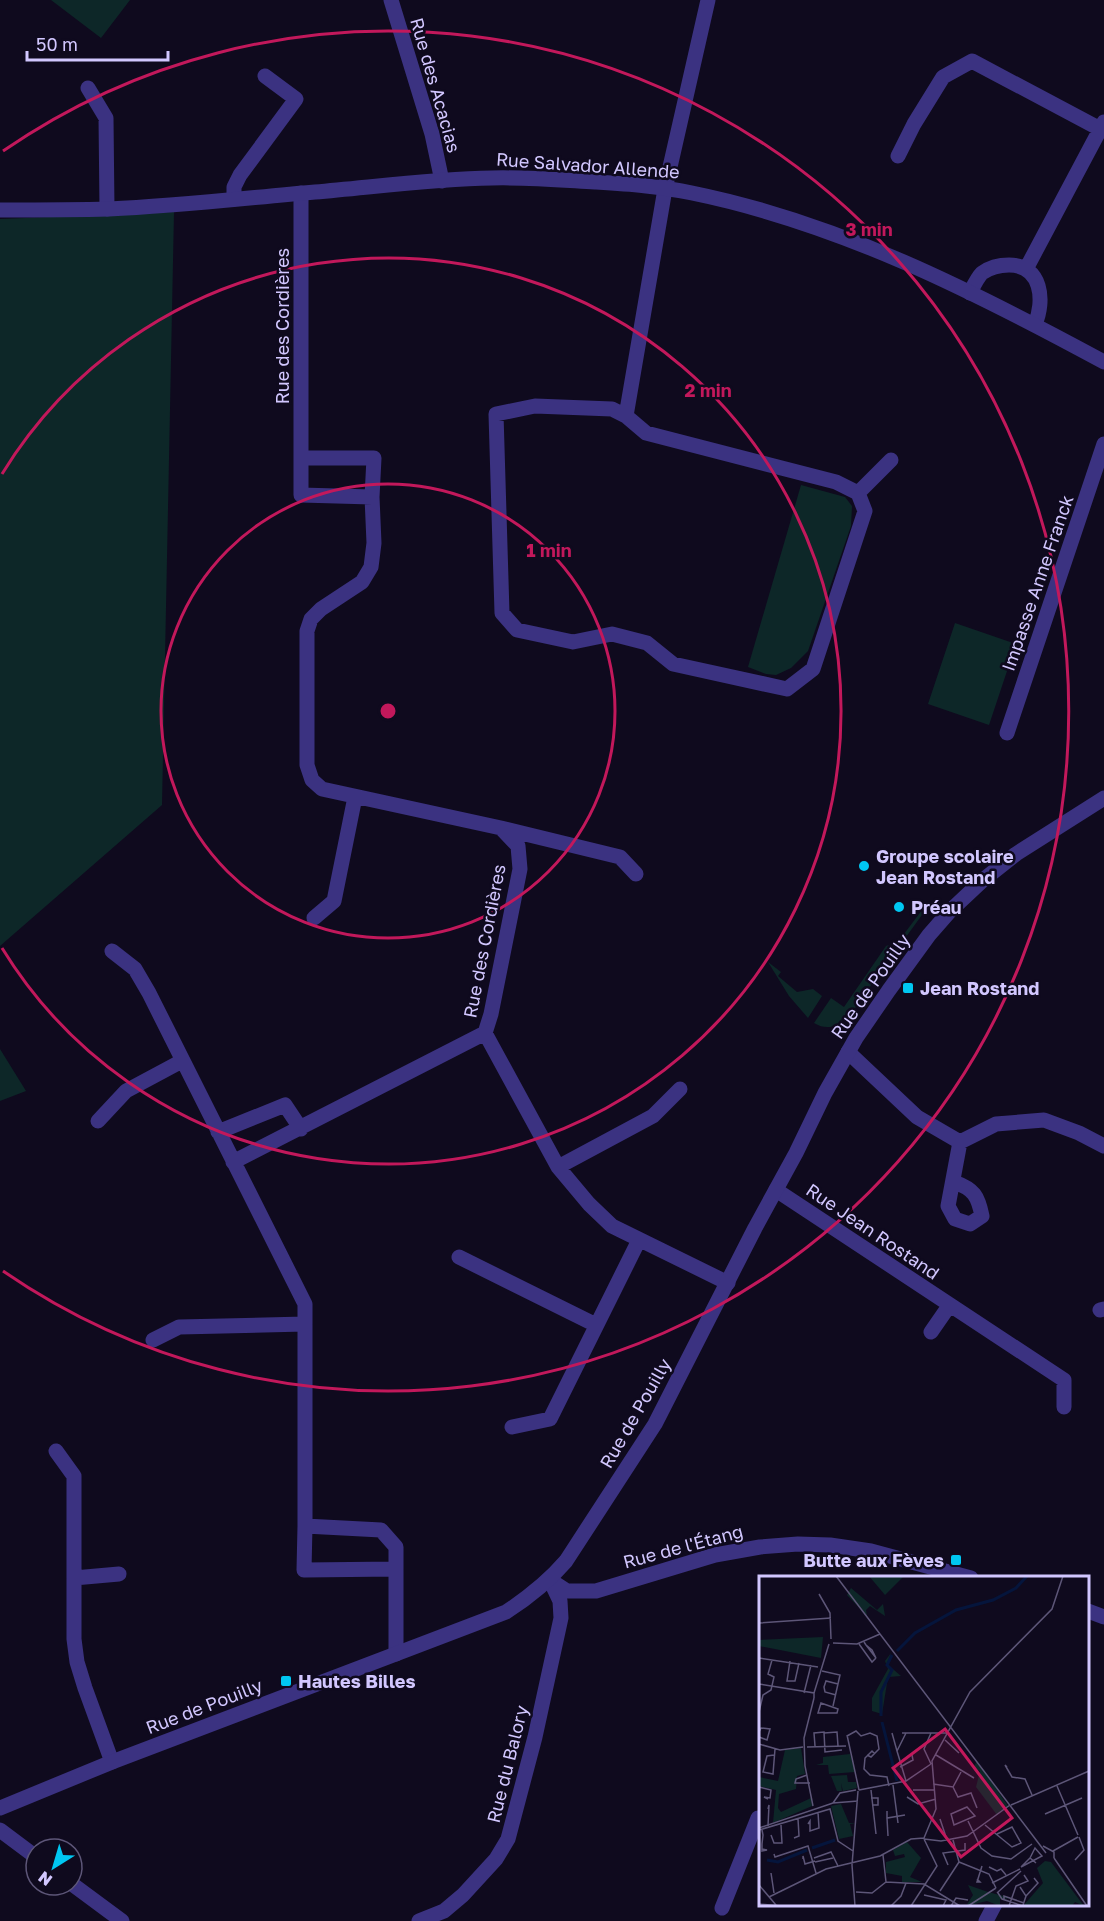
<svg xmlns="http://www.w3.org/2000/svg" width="1104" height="1921" viewBox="0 0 1104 1921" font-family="'Golos Text',sans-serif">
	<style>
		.green { fill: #0d2728 }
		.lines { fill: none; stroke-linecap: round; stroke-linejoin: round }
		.minor { stroke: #3b3281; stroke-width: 15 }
		.tertiary { stroke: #3b3281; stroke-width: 15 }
		.ring { fill: none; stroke: #c2185b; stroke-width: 3 }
		.poi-dot { fill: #00c7f2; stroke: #0f0a1e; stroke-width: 2 }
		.labels { text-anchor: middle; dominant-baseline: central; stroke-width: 5; stroke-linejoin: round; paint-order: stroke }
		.street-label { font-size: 18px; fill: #d2c7ff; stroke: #0f0a1e }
		.poi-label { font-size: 18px; font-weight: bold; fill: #d2c7ff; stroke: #0f0a1e; text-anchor: start }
		.inset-river { fill: none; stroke: #05153c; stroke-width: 3 }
		.inset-road { fill: none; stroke: #5d5678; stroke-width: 1.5 }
		.view { fill: #c2185b; fill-opacity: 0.15; stroke: #c2185b; stroke-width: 3 }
		.inset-edge { fill: none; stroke: #d2c7ff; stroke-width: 3 }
		.centre { fill: #c2185b; stroke: #0f0a1e; stroke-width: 3 }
		.ring-label { font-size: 18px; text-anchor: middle; font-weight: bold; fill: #c2185b; stroke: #0f0a1e; stroke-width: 5; stroke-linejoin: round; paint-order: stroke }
	</style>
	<rect width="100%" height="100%" fill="#0f0a1e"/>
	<path class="green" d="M51,0H130L101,38Z
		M174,212L162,805L0,946V219Z
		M801,485L845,497L852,506L851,526L808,651L791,668L776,675L766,674L748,667Z
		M955,623L1016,644L989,725L928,704Z
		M925,906L927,908L869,988L865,986L860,993L864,996C852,1012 837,1037 814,1023L831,998L844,1007L886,946L898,942Z
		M768,962L781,972L778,976L797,992L813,989L822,996L808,1018L789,996Z
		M0,1049L26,1091L0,1101Z"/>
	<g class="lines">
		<path class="minor" d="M391,0L432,134L442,181
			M88,88L106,118L107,209
			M898,156L914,124L943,77L972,61L1104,131
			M301,193V495L372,497
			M234,199V187L240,175L296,99L265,76
			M1026,269L1104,122
			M970,293C973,287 977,278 982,273C989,268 1000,265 1009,265C1042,265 1045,301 1035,324
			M535,406L612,409L626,416L646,433L836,482L858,493L865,511L813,669L787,689L673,664L647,643L612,634L573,642L517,630L502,613L496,414Z
			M626,416L665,189L708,0
			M301,458H374L372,497L374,543L371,567L362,582L321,609L311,619L307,631V765L312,780L322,789L501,828L518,846L520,869L491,1014L485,1033
			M858,493L891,460
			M1007,733L1104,444
			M501,828L620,857L636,874
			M314,918L334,901L355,797
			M112,951L135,969L149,993L305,1304V1526L381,1530L396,1547V1654
			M848,1052L917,1117L960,1142L996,1124L1044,1120L1079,1133L1104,1146
			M98,1121L126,1091L182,1061
			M218,1132L285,1105L301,1129
			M233,1162L485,1033L558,1167L589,1204L612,1226L728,1283
			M558,1167L653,1116L680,1089
			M954,1182C974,1189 978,1196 982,1216L970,1224L955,1219L948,1206L960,1142
			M776,1190L1064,1380V1407
			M459,1257L596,1325
			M1100,1310L1104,1309
			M931,1332L949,1306
			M153,1340L179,1327L305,1324
			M512,1427L550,1419L639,1240
			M56,1451L74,1476V1639L77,1662L85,1688L112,1762
			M305,1526L304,1570L396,1569
			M74,1578L119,1574
			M550,1580L567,1591H596L715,1555L760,1547L798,1544L830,1545L871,1551L971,1578
			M1088,1611L1104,1617
			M0,1830L36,1857
			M72,1884L122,1921
			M722,1908L758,1818L760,1819
			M419,1921L444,1911L463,1895L496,1859L508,1839L535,1737L561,1618L560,1601L550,1580
			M986,1921L995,1904"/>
		<path class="tertiary" d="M0,210C36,210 73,210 109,209C178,206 246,198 315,192C374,187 433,179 492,178C526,177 561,180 595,182C627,184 660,186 692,193C839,223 973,291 1104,362
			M0,1808L112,1762L506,1612C529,1597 548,1582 566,1561L655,1424L755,1228L796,1153L825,1093L856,1038L889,990L929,935L950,911L983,880L1016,854L1104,798"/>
	</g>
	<g class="ring">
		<circle cx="388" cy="711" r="227"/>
		<path d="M2 474A453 453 0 1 1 2 948"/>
		<path d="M3 151A680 680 0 1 1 3 1271"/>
	</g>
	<g class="poi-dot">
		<circle cx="864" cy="866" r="6"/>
		<circle cx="899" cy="907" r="6"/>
		<rect x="902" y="982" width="12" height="12" rx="3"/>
		<rect x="950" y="1554" width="12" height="12" rx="3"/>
		<rect x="280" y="1675" width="12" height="12" rx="3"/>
	</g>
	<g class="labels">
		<g class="street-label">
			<text transform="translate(436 85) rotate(74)">Rue des Acacias</text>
			<text transform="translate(588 165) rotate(4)">Rue Salvador Allende</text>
			<text transform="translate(282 326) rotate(-90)">Rue des Cordières</text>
			<text transform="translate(1037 583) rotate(-71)">Impasse Anne Franck</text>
			<text transform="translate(484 941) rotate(-79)">Rue des Cordières</text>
			<text transform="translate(870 986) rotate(-55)">Rue de Pouilly</text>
			<text transform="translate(873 1231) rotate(34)">Rue Jean Rostand</text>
			<text transform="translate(635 1413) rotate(-60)">Rue de Pouilly</text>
			<text transform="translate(683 1546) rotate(-15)">Rue de l'Étang</text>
			<text transform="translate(204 1706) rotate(-21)">Rue de Pouilly</text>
			<text transform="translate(507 1764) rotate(-76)">Rue du Balory</text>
		</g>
		<g class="poi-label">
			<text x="876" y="856">Groupe scolaire<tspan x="876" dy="21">Jean Rostand</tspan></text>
			<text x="911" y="907">Préau</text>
			<text x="920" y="988">Jean Rostand</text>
			<text x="944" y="1560" text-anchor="end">Butte aux Fèves</text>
			<text x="298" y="1681">Hautes Billes</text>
		</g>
	</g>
	<g transform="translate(759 1576)">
		<rect width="330" height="330" fill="#0f0a1e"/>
		<path d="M110,0H141L144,1L126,19ZM92,12L118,34L124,28L126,40L111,30L107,34L108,40L88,19ZM64,61L62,82L0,70V64ZM132,77L128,88L142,100L129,101L123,138L113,135V122L129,93L126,85ZM42,172L46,198L38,200L37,213L20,218L19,232L22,236L52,222L53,230L14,247L17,214L0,210V201L19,205L26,174ZM91,178L96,196L70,198L69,189H57L64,187V181ZM218,185L249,230L238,239L217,211L221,195L214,192ZM88,199L89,206H97L98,212L84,215L82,207L83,215H78L72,200ZM82,228L90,247H97L91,248L94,260L80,263L72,230ZM148,266L162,282L151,301L163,306H143V300L127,297V286L146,281L145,278L136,280L134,274ZM286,285L292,286L325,330L316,326L313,330H264L284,307L278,292ZM209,309L229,316L252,322L241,323V330L228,325L207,330L214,319Z" fill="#0d2728"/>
		<path class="inset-river" d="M138,75L156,57L197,34L234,24L257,12L268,0M122,140V116L133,94L128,89L133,79M123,146L138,205M53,272L76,264M8,284L19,286L48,274"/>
		<path class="inset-road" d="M77,0L287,277M60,18L71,37L72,63M0,47L72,42M105,66L107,69L117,82L113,74L107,69M74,67L98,68L121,58M100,68L113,86L117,82M0,82L59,91M31,85L28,105H36L40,87M63,95L81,99L74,130M0,108L55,117V122M45,117L52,89M55,117L70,68M77,119L66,116L65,111L67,105L79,108M62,127L79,133L78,137H59ZM0,136L4,119L12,114L15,101L9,98L13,84M0,156L2,152L11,153L8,164L0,161M65,157L78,156L79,170M133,157L138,175M143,157H190M88,159L100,214M88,160L97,155L102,160L111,157L118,160L120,173L112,181L108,179M186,164L200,177M0,168L21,174L44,171M56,170L55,157L65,156L66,176L83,174M48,171L87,170M116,178L113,175L106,182L105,193L111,199L128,201L130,210M15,179L8,180L4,196L14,198L16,173M177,179L215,202M172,188L165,173L172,157M141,191L154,184L153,179M248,191L246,189L253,201L266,203L273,219M48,199L37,203L36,207H51M147,205L138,175L147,157M174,208L194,211L202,196M134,209L139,247M298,210L319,259M0,211L12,214L11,222L5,221L9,223M194,211L199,221L212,217L218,232M100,214L147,205L172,188M112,214L117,258M154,214H175M148,221L159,228L177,223M112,222H119V229H114M74,227L81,217L97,214M252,229L330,195M54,230L46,190L45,162L55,122M208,231L216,240L195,249L192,238ZM9,233L10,229L9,250M128,235V242L146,239M286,238L323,222M128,242L129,260M181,243L188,264M209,245L222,272L233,280L252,283L273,268M49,248L51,245V255L60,252L59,236M226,249L253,271L262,267L253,251L238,258M0,252L74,227L99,225M0,254L71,233L79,265L94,275M3,254L4,259L3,268V275L8,274L3,273M12,259L15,267H23L22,249M35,262L40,260L39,243M165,262L177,233L173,185L211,116L293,33L304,0M165,263L182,265L208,260L251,229M194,264L200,286M284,270L295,276V282M294,275L319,261M15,278L16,281L49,270L57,297M124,279L127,306M55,282L72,276L79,290M295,282L328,330M44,283V280L46,288L56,285M316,284L325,274L320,261M56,286L74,282M200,286L230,298L237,312M189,289L184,277L206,274V267M230,291L238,295L242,293L247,299M262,291L283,280L276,272L271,282M262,291L271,282L277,287M12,297L15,317M218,303L221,306H218L223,290M233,307L261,293M0,309L17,329M261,311L267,320L264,329M181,315L200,286M97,316L113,317L127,306L165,308L201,330M238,317L262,295M239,317L243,323L264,330M165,319L187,324L184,330M267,320L279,307L275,302M10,321L67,293L121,280L152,263L165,262M245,323V320L265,327M0,328L23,330M96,330L93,289L99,215M132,330L142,320L147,307M152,330L178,290L165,263M192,330L197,322L209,324M209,330L237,312M250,330L257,310L269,305L265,299"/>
		<path class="view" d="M186,153L253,242L202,281L134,192Z"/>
		<rect width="330" height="330" class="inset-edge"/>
	</g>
	<circle cx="388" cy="711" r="9" class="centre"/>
	<g class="ring-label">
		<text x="869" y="236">3 min</text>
		<text x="708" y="397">2 min</text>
		<text x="549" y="557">1 min</text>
	</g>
	<g transform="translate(54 1867) rotate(217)"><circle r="28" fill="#0f0a1e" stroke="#5d5678" stroke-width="1.5"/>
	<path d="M0-4.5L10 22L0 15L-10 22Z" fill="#00c7f2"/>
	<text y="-9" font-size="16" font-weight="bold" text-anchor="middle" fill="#d2c7ff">N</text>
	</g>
	<path d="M27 51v9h141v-9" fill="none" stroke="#d2c7ff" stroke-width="3"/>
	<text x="36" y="51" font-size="18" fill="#d2c7ff" stroke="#0f0a1e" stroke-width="4.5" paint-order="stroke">50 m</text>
</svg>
